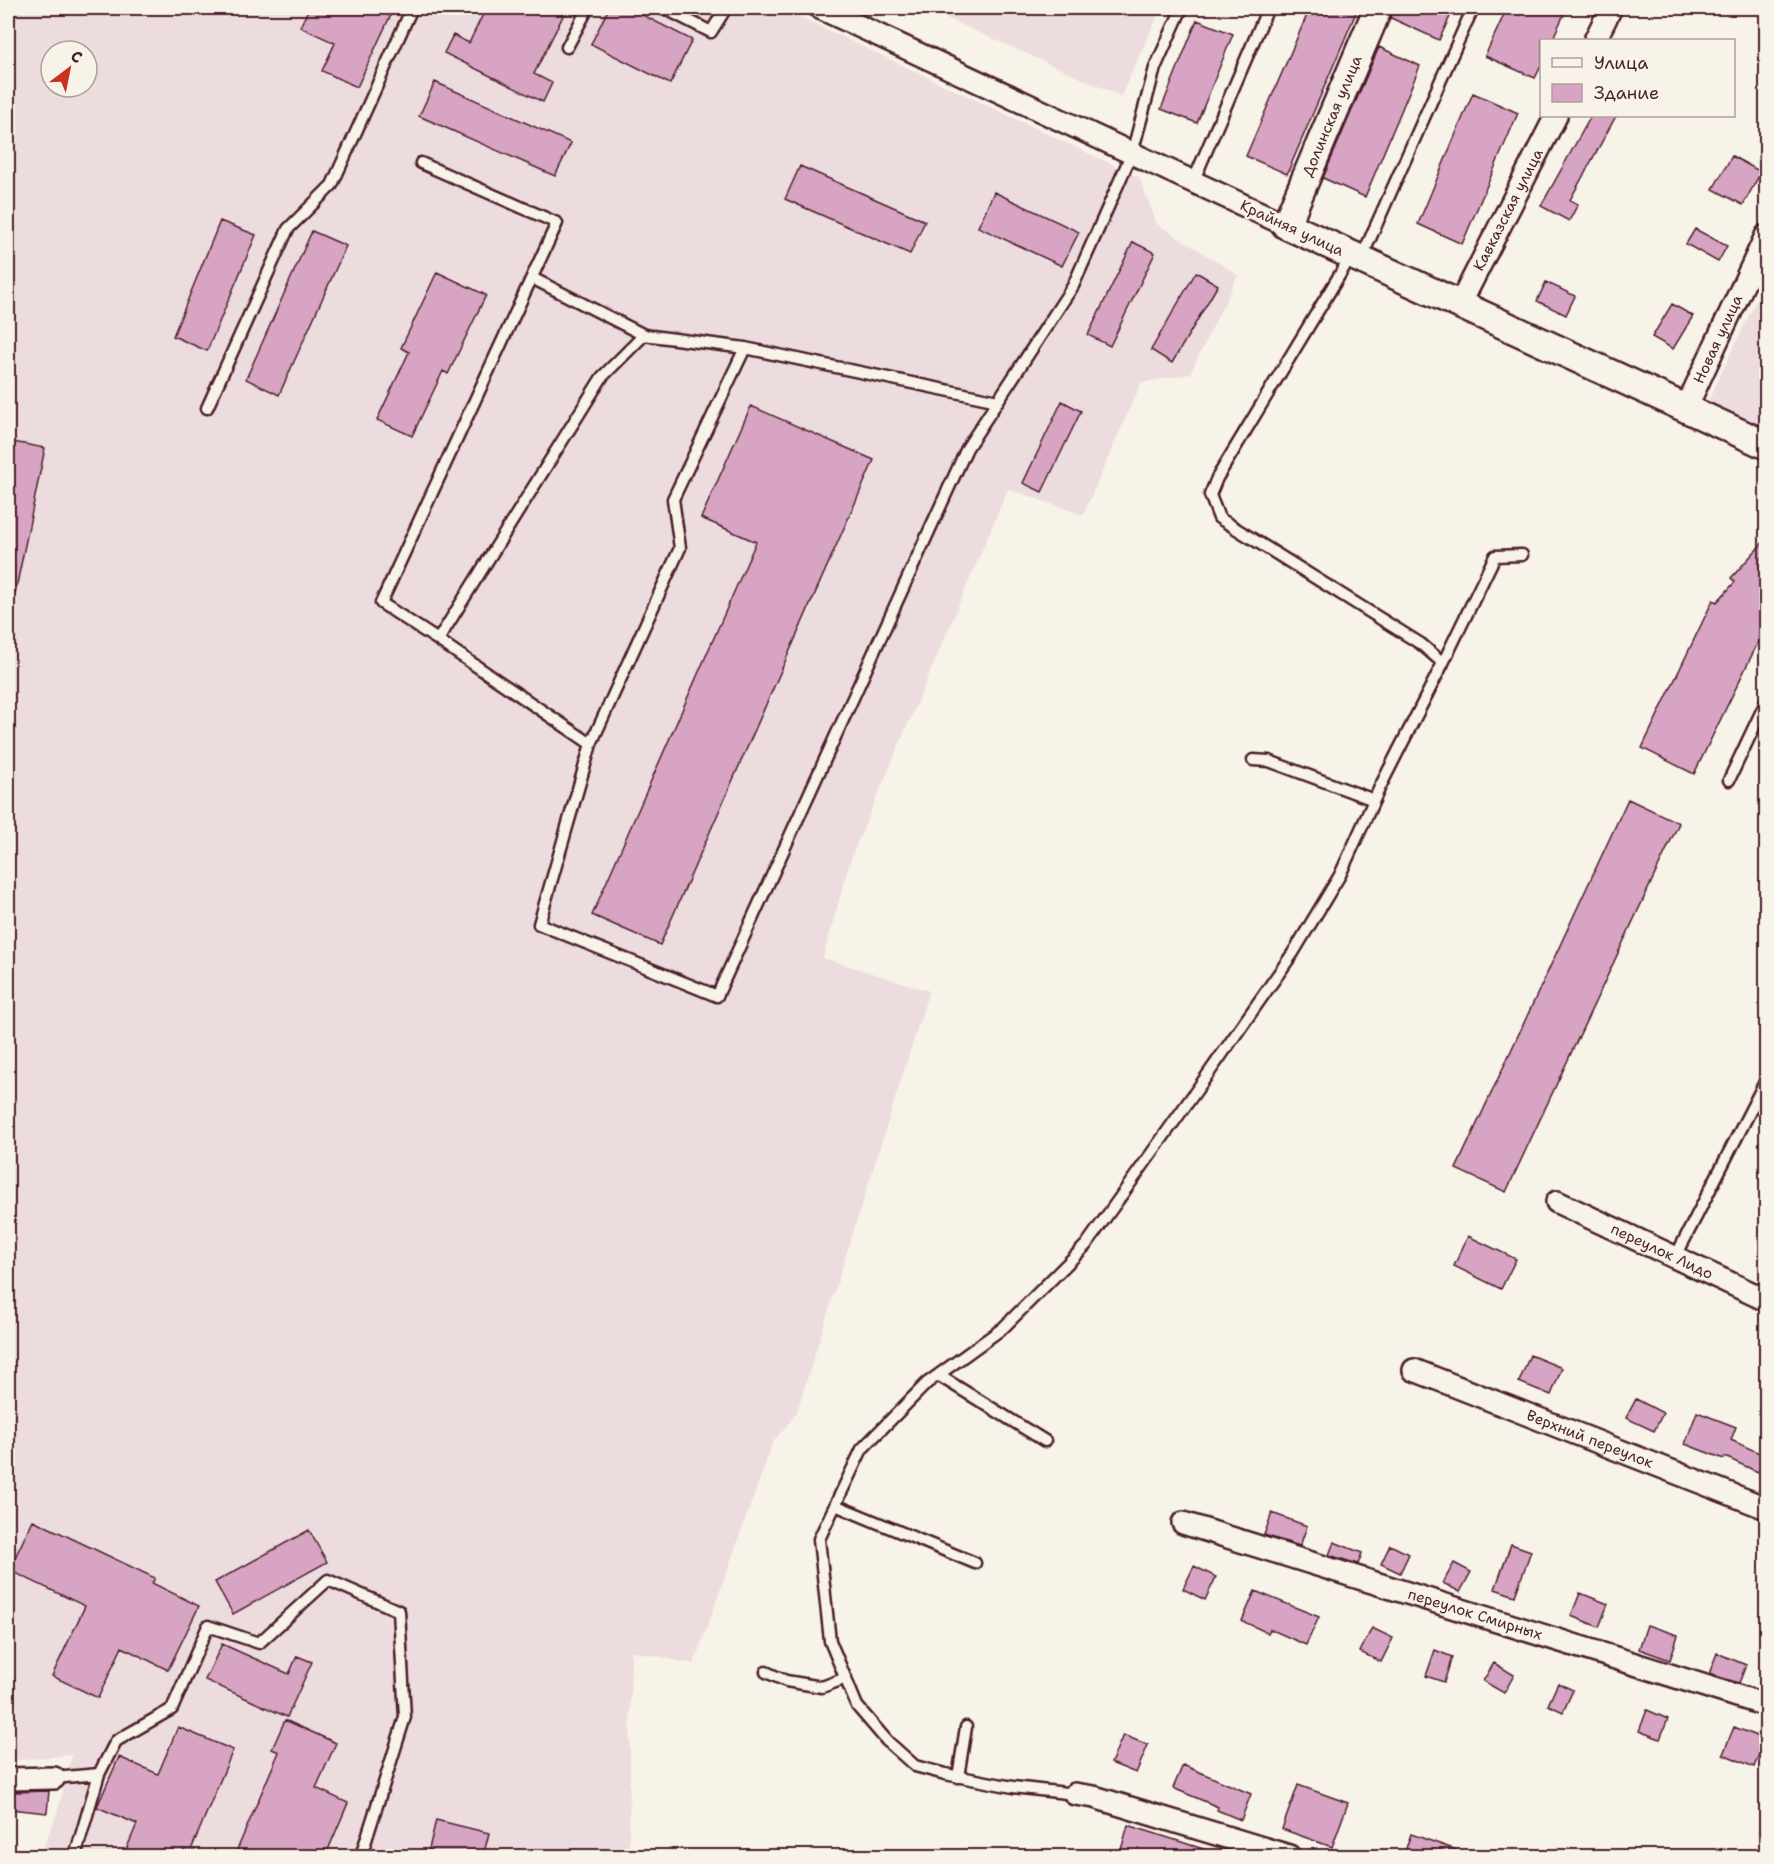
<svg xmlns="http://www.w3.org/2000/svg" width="1774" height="1864" viewBox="0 0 1774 1864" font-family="'Shantell Sans',sans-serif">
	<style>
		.built { fill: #eddcdd; fill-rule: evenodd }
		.building { fill: #d7a5c3; stroke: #4a1f2b; stroke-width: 1.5 }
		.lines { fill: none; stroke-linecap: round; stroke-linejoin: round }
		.service-casing { stroke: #4a1f2b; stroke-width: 15 }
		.minor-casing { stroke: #4a1f2b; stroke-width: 26 }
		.tertiary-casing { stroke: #4a1f2b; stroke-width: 32 }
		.service { stroke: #f7f3e8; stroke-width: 10 }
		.minor { stroke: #f7f3e8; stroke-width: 21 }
		.tertiary { stroke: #f7f3e8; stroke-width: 27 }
		.labels { text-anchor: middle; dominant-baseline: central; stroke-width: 4.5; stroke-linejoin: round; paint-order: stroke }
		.street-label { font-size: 15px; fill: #4a1f2b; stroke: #f7f3e8 }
	</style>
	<rect width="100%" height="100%" fill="#f7f3e8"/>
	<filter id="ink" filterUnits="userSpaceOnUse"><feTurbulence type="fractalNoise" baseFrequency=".0167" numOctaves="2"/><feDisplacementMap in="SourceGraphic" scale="12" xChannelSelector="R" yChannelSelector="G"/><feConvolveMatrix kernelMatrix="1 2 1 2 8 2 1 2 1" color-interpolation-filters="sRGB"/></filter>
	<g filter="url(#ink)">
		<path class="built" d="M8,8H781L1139,177L1157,224L1238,275L1190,374L1141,383L1083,515L1008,489L851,858L823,958L929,991L796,1414L773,1442L694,1664L631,1651L629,1856H40L57,1813L72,1755L8,1761ZM51,51H87V87H51Z
			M924,8H1161L1121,96Z
			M1766,280V427L1708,401Z"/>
		<path class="building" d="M309,8H336L347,13L350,8H394L357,87L322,71L335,43L300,27Z
			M486,8H567L534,74L552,83L543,102L444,53L453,35L469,43Z
			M609,8H629L692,40L670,84L591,44Z
			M1310,8H1358L1287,174L1246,156Z
			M1394,8H1454L1439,40L1391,18Z
			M1507,8H1567L1552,40H1542V64L1535,78L1485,56Z
			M1197,20L1233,34L1197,123L1161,109Z
			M1379,47L1420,66L1365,197L1323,178Z
			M435,82L571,143L555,176L419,116Z
			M1473,93L1518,113L1462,244L1418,224Z
			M1591,116H1616L1570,200L1578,204L1569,221L1541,206Z
			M1732,156L1761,172L1743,205L1713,189Z
			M800,166L925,221L910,254L785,199Z
			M994,192L1079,232L1062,266L978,227Z
			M220,221L256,235L207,351L173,336Z
			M1695,229L1727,246L1718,262L1686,244Z
			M312,231L346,246L279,395L246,379Z
			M1133,242L1155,253L1110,346L1088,335Z
			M437,272L486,295L448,374L443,371L412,436L377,420L409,352L401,348Z
			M1196,272L1218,285L1172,363L1151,350Z
			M1546,282L1575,296L1566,315L1537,301Z
			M1672,304L1693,316L1673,349L1652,337Z
			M1062,401L1081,411L1042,492L1023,483Z
			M751,406L874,460L660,945L592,915L756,542L701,518Z
			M8,441L45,448L15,594L8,593Z
			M1767,538V624L1694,774L1642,748L1713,600L1717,602L1735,582L1731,578Z
			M1628,799L1679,823L1506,1192L1456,1169Z
			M1468,1236L1516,1259L1501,1289L1454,1266Z
			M1530,1355L1562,1368L1551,1395L1519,1382Z
			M1636,1399L1663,1413L1654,1431L1626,1418Z
			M1697,1412L1736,1427L1731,1440L1766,1456L1758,1472L1725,1457L1724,1459L1685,1444Z
			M1272,1513L1307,1526L1300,1546L1264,1535Z
			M33,1520L155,1578L152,1583L199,1606L168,1670L122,1647L98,1698L52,1676L85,1606L9,1570Z
			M309,1530L327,1562L233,1614L215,1582Z
			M1334,1542L1362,1553L1358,1564L1329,1555Z
			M1511,1544L1531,1551L1515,1596L1495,1589Z
			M1390,1545L1409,1554L1400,1573L1381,1564Z
			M1454,1563L1471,1572L1460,1592L1443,1583Z
			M1194,1566L1216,1577L1205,1600L1183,1589Z
			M1255,1591L1319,1617L1306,1645L1270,1629L1268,1633L1242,1621Z
			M1580,1593L1608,1604L1599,1627L1571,1616Z
			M1647,1625L1678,1635L1670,1660L1639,1649Z
			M1372,1628L1393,1638L1381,1662L1360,1652Z
			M222,1644L289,1674L297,1656L312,1662L287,1717L205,1680Z
			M1435,1650L1452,1657L1444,1682L1426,1676Z
			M1717,1653L1746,1665L1739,1683L1709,1674Z
			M1494,1663L1514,1675L1504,1693L1483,1681Z
			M1558,1683L1573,1690L1563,1712L1548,1705Z
			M1647,1710L1668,1719L1660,1739L1639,1731Z
			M285,1720L336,1743L316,1788L348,1803L325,1857H234L279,1752L272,1749Z
			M178,1727L233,1750L188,1857H123L137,1824L97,1807L119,1757L158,1774Z
			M1734,1727L1765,1739L1754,1767L1723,1754Z
			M1123,1735L1148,1745L1136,1773L1111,1763Z
			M1183,1765L1251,1794L1241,1820L1217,1810L1218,1807L1173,1788Z
			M1298,1785L1348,1803L1332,1847L1282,1829Z
			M49,1791L47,1813L10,1809L12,1792Z
			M436,1820L489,1833L483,1857H427Z
			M1128,1825L1213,1852L1212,1857H1143L1121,1850Z
			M1411,1834L1468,1854L1467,1857H1403Z"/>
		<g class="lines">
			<g class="service-casing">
				<path id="service" d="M664,8L711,32L726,8
					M567,47L588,8
					M421,163L557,223L381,603L438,640L602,377L644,335L745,348L673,499L680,548L591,744L539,924L717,996L967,448L1073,286L1132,153L1155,68L1182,8
					M1193,182L1268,8
					M1361,259L1473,8
					M532,278L644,335
					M745,348L998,401
					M207,408L288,229L332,185L412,8
					M438,640L591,744
					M1443,663L1495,556L1522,555
					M1253,760L1269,761L1374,800
					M1729,780L1766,702
					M1675,1258L1766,1080
					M938,1375L1045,1441
					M835,1505L975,1563
					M766,1672L786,1681L822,1687L846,1678
					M99,1774L116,1741L172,1709L208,1626L259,1643L328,1580L399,1611L405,1717L361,1856
					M958,1777L966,1727
					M54,1778L99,1774L75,1856
					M1075,1794L1013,1787L945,1774L915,1766L887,1741L857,1706L830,1641L819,1539L862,1449L927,1383L1003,1328L1086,1245L1206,1077L1293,953L1340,875L1380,787L1443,663L1421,644L1219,518L1210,495L1217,478L1351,256"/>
			</g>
			<g class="minor-casing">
				<g id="minor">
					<path d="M820,8L1286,225"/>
					<path d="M1595,40L1611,8"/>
					<path id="s1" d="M1459,306L1556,116"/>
					<path id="s2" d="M1686,408L1766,236"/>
					<path id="s3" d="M1557,1202L1766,1300"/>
					<path id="s4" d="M1414,1370L1766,1508"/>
					<path id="s5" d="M1183,1523L1766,1705"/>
					<path d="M8,1779L54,1778"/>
					<path d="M1075,1794L1094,1797L1289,1856"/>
				</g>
			</g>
			<g class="tertiary-casing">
				<path id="tertiary" d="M1378,8L1286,225L1766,445"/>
			</g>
			<use href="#service" class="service"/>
			<use href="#minor" class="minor"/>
			<use href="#tertiary" class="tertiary"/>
		</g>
	</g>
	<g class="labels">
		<g class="street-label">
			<text transform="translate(1332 116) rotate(-67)">Долинская улица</text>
			<text stroke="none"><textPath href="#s1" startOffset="108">Кавказская улица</textPath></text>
			<text transform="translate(1292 228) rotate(25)">Крайняя улица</text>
			<text stroke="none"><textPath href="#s2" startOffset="76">Новая улица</textPath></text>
			<text stroke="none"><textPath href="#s3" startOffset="116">переулок Лидо</textPath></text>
			<text stroke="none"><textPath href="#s4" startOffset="189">Верхний переулок</textPath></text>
			<text stroke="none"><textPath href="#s5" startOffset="306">переулок Смирных</textPath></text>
		</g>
	</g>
	<rect width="1774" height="1864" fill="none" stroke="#f7f3e8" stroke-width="30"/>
	<rect x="15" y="15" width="1744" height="1834" fill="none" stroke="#4a1f2b" stroke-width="2" filter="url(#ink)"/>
	<rect x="1540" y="39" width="195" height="78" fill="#f7f3e8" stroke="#b29e9c" stroke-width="1.5"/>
	<rect x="1552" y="58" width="30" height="9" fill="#f7f3e8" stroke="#b29e9c" stroke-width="1.5"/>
	<text x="1594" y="69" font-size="18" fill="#4a1f2b">Улица</text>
	<rect x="1552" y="84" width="30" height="18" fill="#d7a5c3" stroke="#b29e9c" stroke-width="1.5"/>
	<text x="1594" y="99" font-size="18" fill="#4a1f2b">Здание</text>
	<g transform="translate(69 69) rotate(32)"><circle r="28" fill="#f7f3e8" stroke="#b29e9c" stroke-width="1.5"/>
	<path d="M0-4.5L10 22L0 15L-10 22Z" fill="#c8321e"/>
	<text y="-9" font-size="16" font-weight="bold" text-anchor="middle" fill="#4a1f2b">С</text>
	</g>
</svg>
